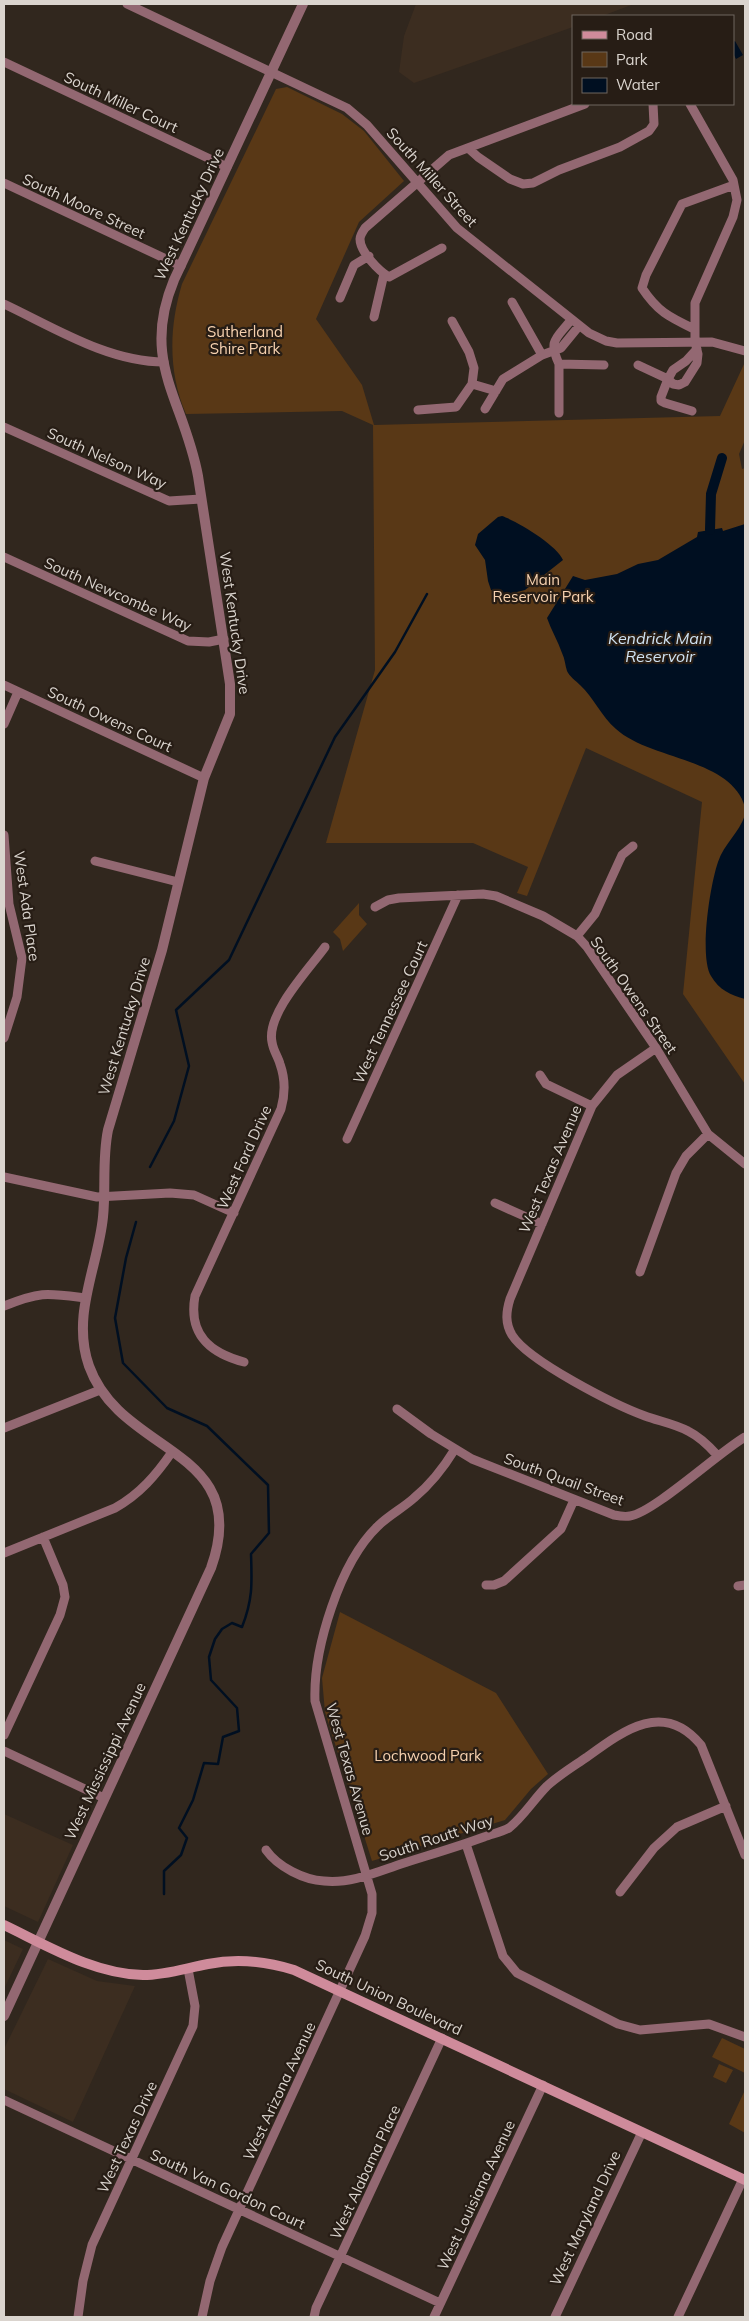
<svg xmlns="http://www.w3.org/2000/svg" width="749" height="2321" viewBox="0 0 749 2321" font-family="Mulish,sans-serif">
	<style>
		.built { fill: #3c2d20 }
		.green { fill: #593816 }
		.water { fill: #000f21 }
		.lines { fill: none; stroke-linecap: round; stroke-linejoin: round }
		.stream { stroke: #000f21; stroke-width: 2.5 }
		.canal { stroke: #000f21; stroke-width: 10 }
		.minor { stroke: #936872; stroke-width: 9 }
		.tertiary { stroke: #936872; stroke-width: 10 }
		.secondary { stroke: #cf8b9b; stroke-width: 10 }
		.labels { text-anchor: middle; dominant-baseline: central; stroke-width: 4.5; stroke-linejoin: round; paint-order: stroke }
		.street-label { font-size: 15px; fill: #dad4ce; stroke: #271d15 }
		.park-label { font-size: 15px; fill: #f6d1af; stroke: #271d15 }
		.water-label { font-size: 16px; font-style: italic; fill: #cfe2f2; stroke: #271d15 }
	</style>
	<rect width="100%" height="100%" fill="#31271e"/>
	<path class="built" d="M416,4H634L602,16H573V27L414,83L399,72L404,36Z
		M4,1814L73,1845L38,1922L4,1906Z
		M4,1940L23,1949L4,1989Z
		M48,1959L97,1981L135,1986L73,2122L4,2089V2049Z"/>
	<path class="green" d="M287,87L342,114L364,131L404,181L359,222L316,319L362,385L374,425L720,416L745,362V440L739,454L742,469L745,468V1084L683,994L702,802L586,748L527,896L517,893L528,867L473,843H326L375,670L373,425L342,411L186,414C168,372 169,327 182,284L276,89Z
		M359,903V915L367,924L343,951L340,939L333,932Z
		M340,1612L496,1693L548,1774L531,1789L505,1820L372,1861L325,1712L322,1678Z
		M722,2038L745,2049V2073L712,2057Z
		M719,2064L733,2070L726,2083L713,2077Z
		M745,2090V2133L729,2124Z"/>
	<path class="water" d="M735,41L743,55L736,59L733,53V42Z
		M502,516C517,521 557,545 563,560L525,590C515,593 500,596 491,590L488,581L485,560L475,545L478,534L498,517Z
		M745,524V807C731,758 650,760 616,729C601,716 594,698 580,685C576,681 569,676 567,671C565,665 565,659 562,653C558,641 551,630 547,618L573,576L585,580L617,574L638,564L658,560L697,537L698,532L722,528L723,531Z
		M745,815V999C731,995 719,990 711,976C699,956 710,885 718,862C724,844 739,833 745,815Z"/>
	<g class="lines">
		<path class="stream" d="M150,1167L174,1121L189,1066L176,1010L229,960L335,737L395,652L427,594
			M136,1222L126,1258L115,1318L123,1363L167,1408L207,1426L268,1485L269,1533L251,1554C252,1583 253,1599 242,1627L232,1623L222,1629L215,1639L209,1657L211,1680L237,1708L239,1731L223,1737L218,1764L204,1763L193,1800L179,1828L187,1838L181,1855L164,1871V1894"/>
		<path class="canal" d="M710,530L711,494L722,458"/>
		<path class="minor" d="M127,4L347,108L367,125L457,228L589,333L606,341L617,343L712,342L745,351
			M4,62L227,167
			M690,104L733,180L737,200L733,217L695,303V342L698,354L697,363L685,382L679,385L673,384L668,379L661,397V401L665,403L692,411
			M468,148L478,157L510,179L523,184L533,183L559,170L620,147L649,131L654,124L653,104
			M4,183L181,266
			M442,248L389,277C379,271 360,252 360,239C360,236 363,231 365,228L449,155L585,104
			M340,298L354,265L369,256
			M512,302L542,355
			M4,304C53,327 108,362 164,362
			M374,317L384,274
			M571,320C556,339 548,340 559,364L604,365
			M452,321L469,352L474,368L472,384L496,391
			M694,329C669,317 658,312 642,288L646,275L682,204L734,185
			M638,365L668,379L673,370L686,361L697,349
			M485,409L503,379L542,355L561,348L579,326
			M418,410L456,407L472,384
			M559,413V364
			M4,427L169,501L201,499
			M4,557L188,641L209,642L224,639
			M4,685L204,778
			M4,724L18,692
			M4,835L9,904L22,958L17,997L4,1038
			M95,861L178,882
			M375,907L388,900L399,898L483,894L496,896L543,916L577,936L587,947L656,1048L708,1134L745,1164
			M577,936L595,914L622,855L633,846
			M656,1048L617,1075L592,1106L510,1299C506,1312 505,1323 512,1335C528,1361 615,1405 645,1416C659,1421 675,1424 688,1431C700,1437 709,1446 717,1455
			M540,1075L546,1084L592,1106
			M347,1139L458,895
			M4,1177L97,1197L170,1193L194,1195L234,1213
			M495,1203L542,1224
			M640,1272L676,1173L686,1156L708,1134
			M4,1306C41,1291 47,1293 86,1298
			M244,1362C210,1353 188,1335 195,1296L281,1109C285,1095 285,1078 280,1064C278,1057 273,1050 272,1042C266,1014 309,969 325,947
			M397,1409L431,1434L472,1459L614,1515C619,1516 625,1517 630,1516C653,1513 719,1452 745,1437
			M4,1428L100,1390
			M4,1553L115,1508C140,1494 156,1475 172,1452
			M486,1585H494L504,1581L561,1529L574,1500
			M738,1586L745,1585
			M4,1735L60,1615L65,1597L63,1585L43,1537
			M4,1751L104,1798
			M466,1844L503,1956L517,1973L618,2024L640,2030L709,2024L745,2037
			M266,1850C278,1867 304,1880 324,1881C350,1884 377,1872 401,1864C429,1855 457,1847 484,1837C492,1834 502,1832 509,1828C523,1817 534,1799 547,1786C559,1775 574,1766 587,1757C624,1730 664,1700 701,1745L745,1855
			M620,1892L654,1848L677,1827L726,1806
			M4,2100L440,2303
			M78,2317L83,2281L92,2245L193,2026L195,2006L188,1969
			M202,2317L210,2281L222,2247L365,1936L372,1913V1894L315,1701C313,1649 340,1562 378,1526C389,1515 403,1508 414,1498C431,1484 444,1467 455,1449
			M314,2317L316,2308L340,2257L442,2038
			M434,2317L543,2085
			M555,2317L642,2132
			M678,2317L743,2179"/>
		<path class="tertiary" d="M4,2016L211,1568C254,1447 121,1456 89,1366C71,1315 98,1267 103,1217C106,1188 102,1159 108,1130L162,950L204,778L230,714V684L198,476C184,400 140,362 174,280L303,4"/>
		<path class="secondary" d="M4,1925C48,1946 94,1974 143,1975C166,1975 186,1968 208,1964C238,1958 265,1961 294,1970L745,2180"/>
	</g>
	<g class="labels">
		<g class="street-label">
			<text transform="translate(121 102) rotate(25)">South Miller Court</text>
			<text transform="translate(432 177) rotate(48)">South Miller Street</text>
			<text transform="translate(84 206) rotate(25)">South Moore Street</text>
			<text transform="translate(189 214) rotate(-65)">West Kentucky Drive</text>
			<text transform="translate(107 458) rotate(24)">South Nelson Way</text>
			<text transform="translate(118 594) rotate(24)">South Newcombe Way</text>
			<text transform="translate(235 623) rotate(82)">West Kentucky Drive</text>
			<text transform="translate(110 719) rotate(25)">South Owens Court</text>
			<text transform="translate(27 906) rotate(82)">West Ada Place</text>
			<text transform="translate(634 995) rotate(55)">South Owens Street</text>
			<text transform="translate(390 1012) rotate(-65)">West Tennessee Court</text>
			<text transform="translate(124 1026) rotate(-73)">West Kentucky Drive</text>
			<text transform="translate(244 1157) rotate(-66)">West Ford Drive</text>
			<text transform="translate(550 1169) rotate(-67)">West Texas Avenue</text>
			<text transform="translate(564 1479) rotate(20)">South Quail Street</text>
			<text transform="translate(105 1761) rotate(-65)">West Mississippi Avenue</text>
			<text transform="translate(350 1769) rotate(74)">West Texas Avenue</text>
			<text transform="translate(436 1838) rotate(-18)">South Routt Way</text>
			<text transform="translate(389 1997) rotate(25)">South Union Boulevard</text>
			<text transform="translate(279 2091) rotate(-65)">West Arizona Avenue</text>
			<text transform="translate(127 2137) rotate(-65)">West Texas Drive</text>
			<text transform="translate(365 2172) rotate(-65)">West Alabama Place</text>
			<text transform="translate(228 2189) rotate(25)">South Van Gordon Court</text>
			<text transform="translate(476 2195) rotate(-65)">West Louisiana Avenue</text>
			<text transform="translate(585 2218) rotate(-65)">West Maryland Drive</text>
		</g>
		<g class="park-label">
			<text x="245" y="331">Sutherland<tspan x="245" dy="17">Shire Park</tspan></text>
			<text x="543" y="579">Main<tspan x="543" dy="17">Reservoir Park</tspan></text>
			<text x="428" y="1755">Lochwood Park</text>
		</g>
		<g class="water-label">
			<text x="660" y="638">Kendrick Main<tspan x="660" dy="18">Reservoir</tspan></text>
		</g>
	</g>
	<rect width="749" height="2321" fill="none" stroke="#dad4ce" stroke-width="10"/>
	<rect x="572" y="15" width="162" height="90" fill="#271d15" stroke="#6f665f"/>
	<rect x="582" y="31" width="25" height="8" fill="#cf8b9b" stroke="#6f665f"/>
	<text x="616" y="40" font-size="15" fill="#dad4ce">Road</text>
	<rect x="582" y="52" width="25" height="15" fill="#593816" stroke="#6f665f"/>
	<text x="616" y="65" font-size="15" fill="#dad4ce">Park</text>
	<rect x="582" y="78" width="25" height="15" fill="#000f21" stroke="#6f665f"/>
	<text x="616" y="90" font-size="15" fill="#dad4ce">Water</text>
</svg>
